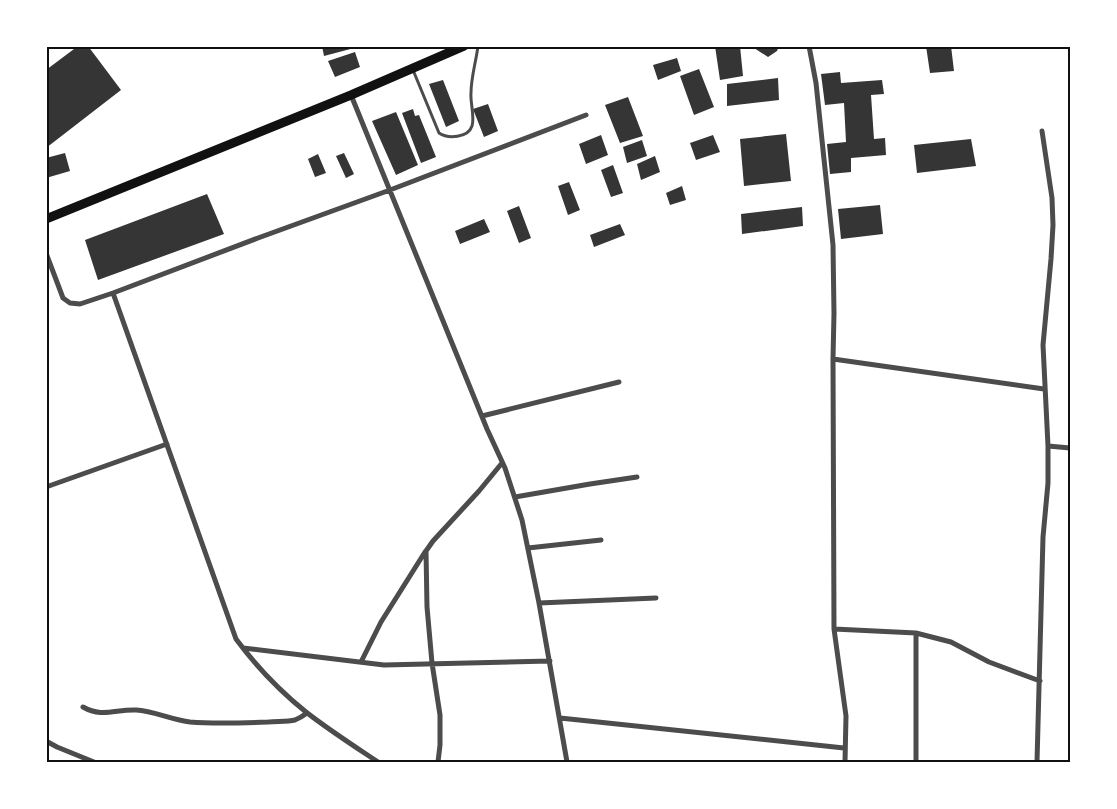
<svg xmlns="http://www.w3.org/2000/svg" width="1117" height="809" viewBox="0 0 1117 809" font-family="'DM Sans',sans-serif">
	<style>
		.building { fill: #353535 }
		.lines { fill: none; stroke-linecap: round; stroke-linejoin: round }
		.service { stroke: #4c4c4c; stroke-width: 3 }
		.minor { stroke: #4c4c4c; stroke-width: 5 }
		.trunk { stroke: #111; stroke-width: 9 }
		.neatline { fill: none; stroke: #111; stroke-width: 2 }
	</style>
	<rect width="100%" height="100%" fill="#fff"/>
	<path class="building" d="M78,46H88L121,90L46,148V70Z
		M322,46H358V47L324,56Z
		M715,46H740L743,76L720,80Z
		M751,46H779L777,51L768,57Z
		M926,46H951L954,71L930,73Z
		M355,52L360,67L335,77L328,61Z
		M677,58L681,71L658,80L653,65Z
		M699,69L714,107L694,115L680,76Z
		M840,72L841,83L882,80L884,94L871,95L874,139L885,138L886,155L851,158V172L830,174L827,144L846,142L844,103L825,105L821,74Z
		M778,78L779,100L727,106V84Z
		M443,80L459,121L446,127L429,84Z
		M628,97L643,136L620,143L605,105Z
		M488,104L498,131L484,137L473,109Z
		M413,109L415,116L419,115L436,157L421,163L402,113Z
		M396,112L418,165L396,175L372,121Z
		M786,134L791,181L744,186L740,139Z
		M601,135L608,155L586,164L579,144Z
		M713,135L720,152L696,160L690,143Z
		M971,139L976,166L917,173L914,145Z
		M642,140L647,156L627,163L623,147Z
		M65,153L70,171L46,178V158Z
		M344,153L354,174L346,178L336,156Z
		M318,154L326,173L315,177L308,159Z
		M655,156L660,172L641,180L637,164Z
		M613,165L623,193L611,197L601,170Z
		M569,182L580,210L568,215L558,186Z
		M682,186L686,200L670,205L666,193Z
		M207,194L224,234L98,280L85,240Z
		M880,205L883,234L841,239L838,209Z
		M519,206L531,238L519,243L507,211Z
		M802,207L803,226L742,234L741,214Z
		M484,219L490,232L460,244L455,231Z
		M620,224L625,235L594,247L590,235Z"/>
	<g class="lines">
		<path class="service" d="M654,46H660
			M413,70L439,133C448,139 468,138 472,126C475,116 470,103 471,93C471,77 476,62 478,46"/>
		<path class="minor" d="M809,46L816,83L833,245L834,313L833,359L834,629L846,716L845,762
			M351,95L487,429L505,468L522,520L539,603L567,762
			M46,253L63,298L70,303L80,304L113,293L258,238L390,190L586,115
			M113,293L236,639C256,666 280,691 306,712C329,730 354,746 378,762
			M833,359L1044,389
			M482,416L619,382
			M1048,446L1070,448
			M46,487L167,444
			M515,497L590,484L637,477
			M528,548L601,540
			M539,603L656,598
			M834,629L916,633L951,642L989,662L1040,681
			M243,648L384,665L550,661
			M361,662L381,622L425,552
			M83,707C102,718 116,709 136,710C154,711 172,720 190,722C213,724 244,723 268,722C277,721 287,722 295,720C300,718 303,716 307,713
			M560,718L844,748
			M46,741L57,747L94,762
			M438,762L440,745V715L432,663L427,607L426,551L433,541L479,491L502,463
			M916,762V633
			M1037,762L1043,537L1048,483V446L1043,345L1051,259L1053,225L1052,198L1042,131"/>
		<path class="trunk" d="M46,219L351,95L464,46"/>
	</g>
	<rect width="1117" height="809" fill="none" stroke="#ffffff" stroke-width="96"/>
	<rect x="48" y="48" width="1021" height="713" class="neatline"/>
</svg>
